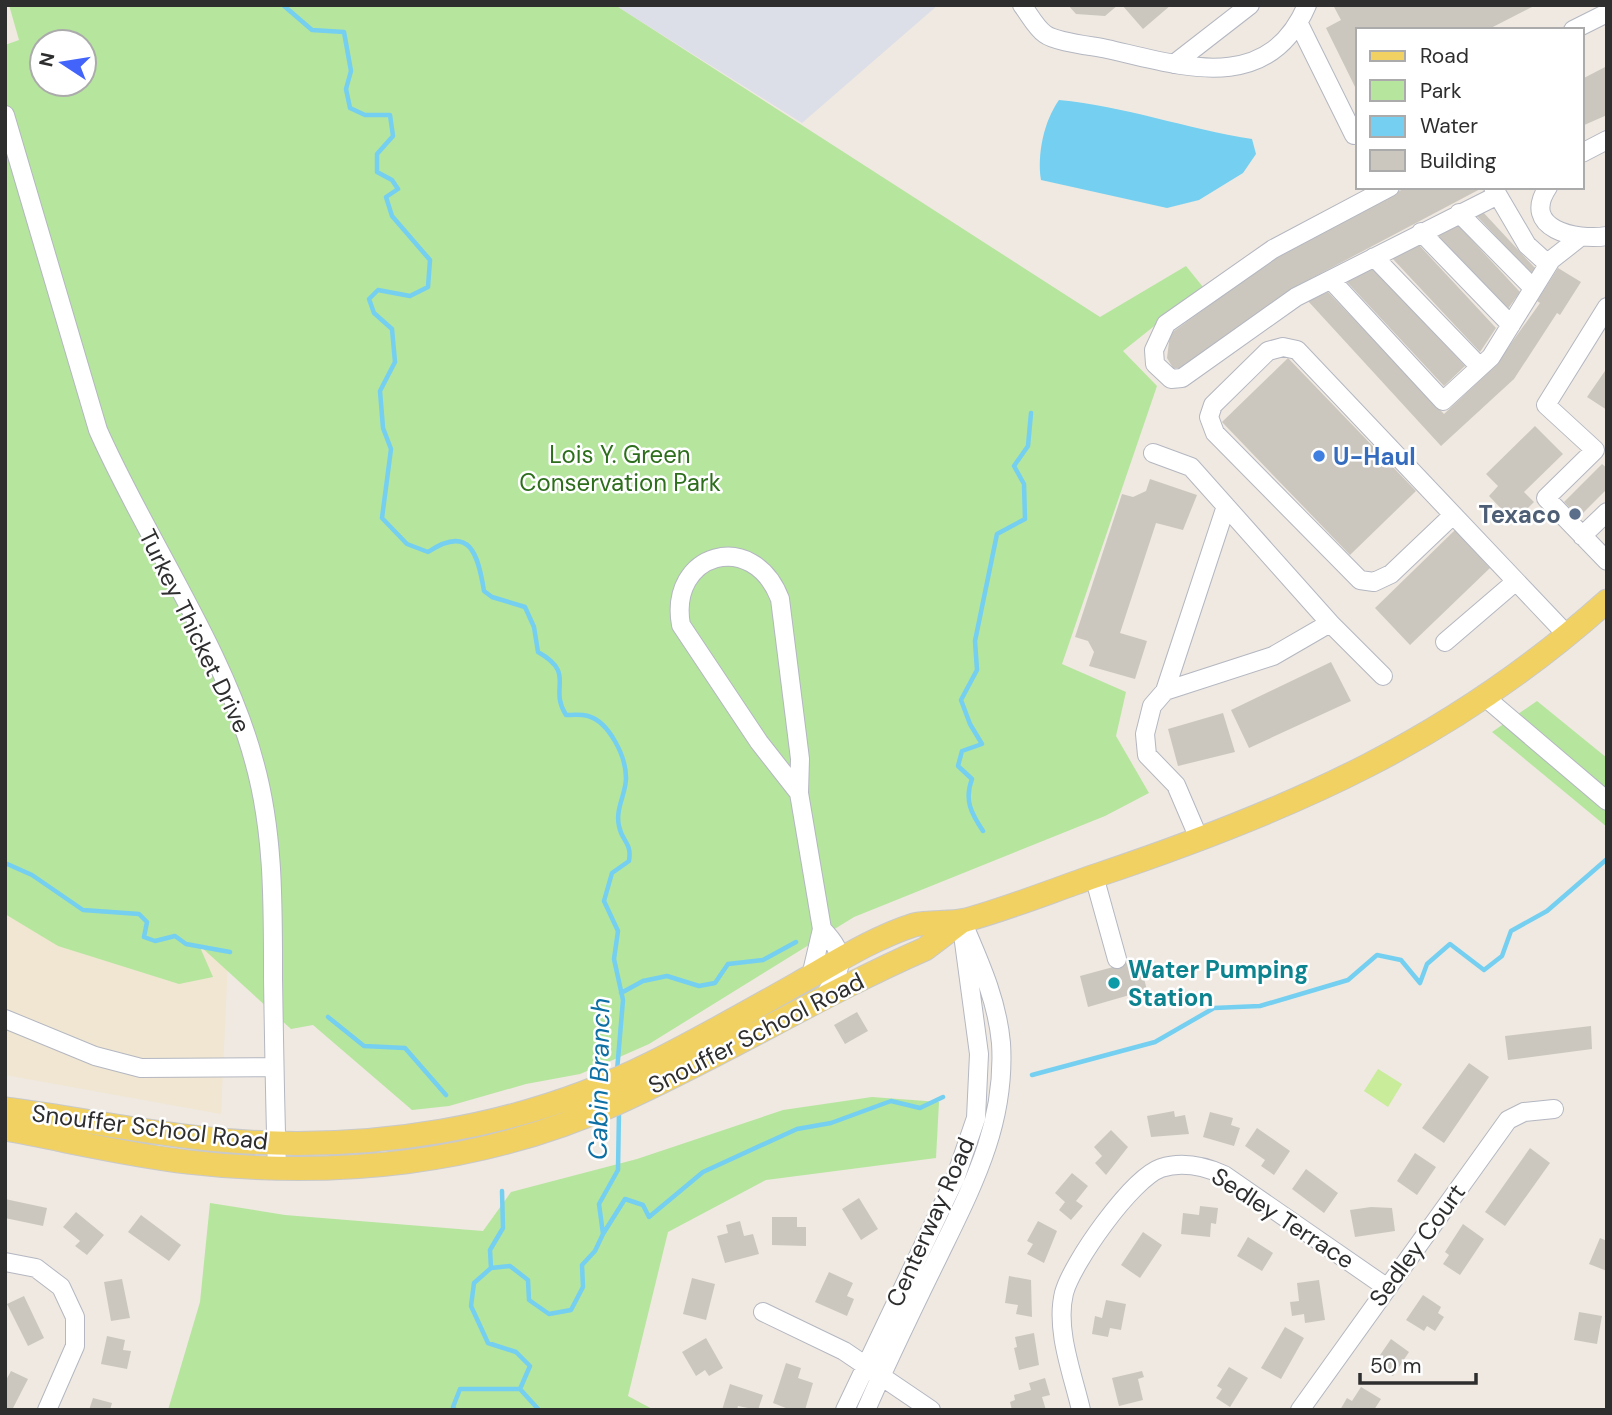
<svg xmlns="http://www.w3.org/2000/svg" width="1612" height="1415" viewBox="0 0 1612 1415" font-family="'DM Sans',sans-serif">
	<style>
		.education { fill: #f0e6d1 }
		.airport { fill: #dcdee8 }
		.green { fill: #b6e59e; fill-rule: evenodd }
		.pitch { fill: #c9ec9a }
		.water { fill: #75cff0 }
		.lines { fill: none; stroke-linecap: round; stroke-linejoin: round }
		.stream { stroke: #75cff0; stroke-width: 4.5 }
		.building { fill: #cbc7bf }
		.minor-casing { stroke: #b4b7c1; stroke-width: 20 }
		.major-casing { stroke: #c9c9c9; stroke-width: 25 }
		.minor { stroke: #fff; stroke-width: 18 }
		.major { stroke: #f2d163; stroke-width: 23 }
		.shop-dot { fill: #3f7fe0; stroke: #fff; stroke-width: 2.5 }
		.service-dot { fill: #5c6f8a; stroke: #fff; stroke-width: 2.5 }
		.culture-dot { fill: #0f9aa8; stroke: #fff; stroke-width: 2.5 }
		.labels { text-anchor: middle; dominant-baseline: central; stroke-width: 5; stroke-linejoin: round; paint-order: stroke }
		.park-label { font-size: 24px; fill: #2c6e1b; stroke: #fff }
		.shop-label { font-size: 24px; font-weight: bold; fill: #366cbe; stroke: #fff; text-anchor: start }
		.service-label { font-size: 24px; font-weight: bold; fill: #4e5e75; stroke: #fff; text-anchor: end }
		.street-label { font-size: 24px; fill: #2e2e2e; stroke: #fff }
		.culture-label { font-size: 24px; font-weight: bold; fill: #0d838f; stroke: #fff; text-anchor: start }
		.water-label { font-size: 26px; font-style: italic; fill: #0d6fa3; stroke: #fff }
	</style>
	<rect width="100%" height="100%" fill="#efe9e1"/>
	<path class="education" d="M5,400L231,892L221,1114L5,1075Z"/>
	<path class="airport" d="M615,5H938L802,123Z"/>
	<path class="green" d="M9,5H615L1100,317L1186,266L1203,287L1123,351L1157,386L1062,664L1126,692L1116,736L1149,793L1105,816L854,917L649,1044L606,1063L580,1074L526,1084L449,1106L412,1110L313,1025L291,1029L199,945L213,977L179,984L58,946L5,914V45L19,40ZM42,42H84V84H42Z
		M1537,701L1607,758V827L1492,732Z
		M872,1097L939,1102L936,1158L766,1180L668,1232L628,1396L654,1410H168L200,1302L210,1203L285,1215L483,1231L511,1192L637,1159L783,1110Z"/>
	<path class="pitch" d="M1378,1069L1402,1084L1388,1107L1364,1091Z"/>
	<path class="water" d="M1059,100C1124,106 1187,129 1252,139L1256,154L1243,173L1199,200L1167,208L1041,180C1037,154 1044,121 1059,100Z"/>
	<g class="lines">
		<path class="stream" d="M283,5L312,30L344,32L351,71L346,89L350,108L365,115H390L393,136L377,154V172L392,180L398,189L386,197L392,216L430,260L428,287L410,296L378,290L369,299L374,313L392,329L395,362L380,391L383,428L391,449L382,518L407,544L428,552C470,524 478,554 484,591L492,597L525,607L534,627L538,652C577,674 548,687 566,715C572,715 581,714 588,716C609,722 626,756 626,778C626,794 615,809 619,826C622,842 632,842 629,861L612,873L604,901L618,931L614,959L623,1000L617,1071
			M983,831C971,813 964,800 972,779L958,766L962,751L982,744L970,724L961,700L977,670L975,641L997,534L1025,519L1024,484L1014,466L1028,446L1031,413
			M5,863L32,875L83,910L139,914L147,922L144,937L155,941L175,936L186,944L230,952
			M621,993L643,981L667,976L699,986L715,983L728,964L763,960L796,942
			M328,1017L364,1046L405,1048L446,1095
			M1032,1075L1155,1042L1214,1008L1260,1006L1348,980L1377,955L1401,960L1420,983L1427,964L1450,944L1484,970L1502,956L1511,931L1547,911L1607,859
			M603,1234L625,1199L643,1205L649,1217L703,1172L797,1129L831,1123L891,1101L920,1108L943,1097
			M491,1268L490,1250L503,1228L502,1191
			M520,1389L539,1410
			M455,1410L453,1407L460,1389H520L530,1366L516,1352L488,1343L471,1306L474,1283L491,1268L510,1266L528,1280L529,1300L549,1314L571,1310L583,1287L582,1265L595,1251L603,1234L599,1204L618,1170L619,1111"/>
	</g>
	<path class="building" d="M1068,5H1118L1105,16L1076,14Z
		M1122,5H1171L1143,29Z
		M1333,5H1536L1487,30H1358V93L1326,28L1341,20Z
		M1607,66V115L1582,126V79Z
		M1407,187H1484L1295,287L1184,369L1173,368L1167,358L1170,334L1278,255Z
		M1482,211L1535,268L1531,274L1475,214Z
		M1457,224L1520,292L1507,310L1437,235Z
		M1419,245L1496,328L1480,352L1392,258Z
		M1373,268L1465,366L1444,386L1347,282Z
		M1558,268L1581,282L1560,315L1557,313L1514,379L1441,446L1308,301L1328,292L1444,414L1495,366L1540,303L1537,301Z
		M1288,358L1416,491L1350,555L1222,422Z
		M1607,368V410L1587,397Z
		M1535,426L1563,454L1524,492L1534,502L1514,522L1489,496L1498,486L1486,474Z
		M1602,464L1607,468V489L1579,517L1564,502Z
		M1150,479L1197,495L1183,530L1156,523L1120,633L1147,641L1135,679L1089,666L1094,652L1088,641L1075,637L1122,494L1133,497L1146,491Z
		M1455,530L1490,568L1410,645L1375,608Z
		M1331,662L1351,701L1249,748L1231,710Z
		M1223,713L1235,752L1178,766L1168,729Z
		M1139,960L1147,990L1088,1007L1080,976Z
		M857,1012L868,1031L845,1044L834,1025Z
		M1591,1026L1592,1049L1508,1060L1505,1036Z
		M1469,1063L1489,1077L1444,1143L1422,1128Z
		M1174,1111L1175,1117L1185,1115L1189,1134L1151,1137L1147,1116Z
		M1210,1112L1233,1118L1231,1125L1240,1128L1234,1146L1203,1137Z
		M1257,1128L1290,1151L1274,1175L1261,1166L1265,1160L1245,1146Z
		M1111,1130L1128,1147L1106,1175L1095,1163L1102,1156L1094,1147Z
		M1530,1148L1550,1163L1505,1226L1485,1212Z
		M1415,1153L1436,1167L1417,1195L1397,1181Z
		M1306,1169L1338,1193L1324,1213L1292,1189Z
		M1072,1173L1088,1186L1076,1201L1083,1206L1071,1220L1059,1210L1065,1202L1055,1193Z
		M859,1198L878,1229L861,1240L842,1209Z
		M5,1199L47,1208L43,1226L5,1218Z
		M1200,1206L1218,1208L1216,1224L1211,1223L1210,1237L1181,1234L1183,1213L1199,1215Z
		M1371,1207L1392,1208L1395,1231L1355,1237L1350,1210Z
		M76,1212L104,1235L87,1255L75,1246L80,1241L63,1227Z
		M141,1215L181,1245L169,1261L128,1232Z
		M772,1217H797V1227H806V1246L772,1245Z
		M740,1221L744,1236L753,1234L759,1254L725,1263L717,1236L728,1233L726,1225Z
		M1038,1221L1057,1231L1044,1263L1027,1254L1033,1244L1027,1241Z
		M1463,1224L1484,1239L1460,1275L1443,1264L1449,1255L1445,1252Z
		M1143,1232L1162,1245L1140,1278L1121,1265Z
		M1248,1237L1273,1253L1262,1271L1237,1256Z
		M1600,1238L1607,1241V1271L1589,1264Z
		M829,1272L853,1283L847,1296L854,1299L847,1316L815,1302Z
		M1009,1276L1031,1280L1032,1317L1016,1314L1018,1305L1005,1303Z
		M692,1278L715,1284L706,1320L683,1314Z
		M122,1279L130,1318L111,1321L104,1282Z
		M1319,1280L1325,1320L1305,1323L1304,1314L1292,1316L1290,1302L1299,1301L1297,1283Z
		M1423,1295L1441,1307L1438,1313L1444,1317L1435,1331L1427,1326L1424,1331L1406,1320Z
		M24,1296L44,1338L28,1346L7,1304Z
		M1106,1300L1126,1304L1121,1330L1110,1328L1108,1337L1092,1334L1095,1316L1102,1318Z
		M1579,1312L1602,1316L1597,1344L1574,1340Z
		M1285,1327L1304,1338L1281,1379L1261,1368Z
		M1034,1333L1039,1365L1019,1370L1014,1348L1017,1347L1015,1337Z
		M107,1336L125,1340L123,1350L131,1351L127,1369L101,1364Z
		M706,1338L723,1368L709,1376L705,1370L696,1376L682,1352Z
		M1391,1339L1409,1352L1393,1376L1374,1364Z
		M786,1363L801,1368L798,1378L813,1383L805,1410H791L773,1403Z
		M1229,1367L1248,1378L1230,1407L1216,1398L1222,1389L1217,1386Z
		M11,1371L28,1379L12,1410H5V1382Z
		M1142,1371L1144,1377L1138,1379L1143,1400L1119,1406L1112,1378Z
		M1045,1378L1050,1395L1042,1397L1046,1410H1012L1010,1402L1015,1400L1014,1395L1031,1390L1029,1383Z
		M730,1384L763,1395L758,1410L738,1406L737,1410H722Z
		M1361,1387L1381,1399L1374,1410H1340L1347,1398L1352,1401Z
		M93,1398L112,1403L110,1410H89Z"/>
	<g class="lines">
		<g class="minor-casing">
			<path id="minor" d="M1022,5C1029,14 1036,28 1045,34C1055,42 1093,46 1107,49C1182,66 1268,96 1307,5
				M1299,24L1354,135L1358,133
				M1573,30L1607,13
				M1174,64L1250,5
				M5,115L98,430C145,537 224,649 254,761C274,832 273,905 273,978C274,1041 275,1105 277,1169
				M1582,153L1607,140
				M1390,187L1273,249L1166,324L1154,350L1155,364L1171,379L1182,378L1296,297L1496,196
				M1493,187L1527,245L1548,264
				M1548,187C1520,229 1576,241 1607,236
				M1459,213L1533,288
				M1421,232L1511,325
				M1374,257L1480,367
				M1331,280L1443,401L1491,357L1551,260L1579,238
				M1607,307L1546,405L1595,450L1546,498L1607,561
				M1153,453L1191,467L1330,623L1273,656L1165,691L1152,706L1145,734L1147,755L1176,785L1200,841
				M1453,515L1391,574L1374,582L1360,580L1215,433L1209,417L1213,405L1268,351L1283,347L1297,350L1568,636
				M1582,536L1607,512
				M1330,623L1383,676
				M1445,642L1515,582
				M1165,691L1226,506
				M1486,698L1607,801
				M799,793L759,742L681,625C668,553 753,528 780,599L800,759L799,793L822,929L811,976
				M1094,876L1117,959
				M822,929C848,956 843,968 823,998
				M5,1019L95,1056L141,1068L274,1067
				M5,1262L36,1268L61,1287L75,1317V1346L47,1410
				M763,1312L844,1351L931,1410
				M845,1410L955,1179L976,1118L979,1054L964,942
				M866,1410C889,1357 914,1306 939,1255C973,1185 1006,1123 1001,1043C997,999 979,961 962,921
				M1081,1410C1073,1375 1055,1330 1064,1293C1072,1263 1132,1178 1161,1168C1183,1161 1204,1166 1224,1175L1386,1287
				M1300,1410L1508,1120L1524,1112L1554,1109"/>
		</g>
		<g class="major-casing">
			<path id="major" d="M5,1109C77,1118 149,1134 220,1140C367,1153 520,1129 652,1063C706,1036 760,1005 813,975C844,957 879,936 914,925C930,921 949,924 966,920C1010,908 1054,890 1098,875C1292,810 1452,740 1607,601
				M5,1129C66,1140 126,1155 188,1162C334,1179 482,1164 617,1103C722,1056 820,995 925,949L962,921"/>
		</g>
		<use href="#minor" class="minor"/>
		<use href="#major" class="major"/>
	</g>
	<circle class="shop-dot" cx="1319" cy="456" r="7"/>
	<circle class="service-dot" cx="1575" cy="514" r="7"/>
	<circle class="culture-dot" cx="1114" cy="983" r="7"/>
	<g class="labels">
		<g class="park-label">
			<text x="620" y="454">Lois Y. Green<tspan x="620" dy="28">Conservation Park</tspan></text>
		</g>
		<g class="shop-label">
			<text x="1333" y="456">U-Haul</text>
		</g>
		<g class="service-label">
			<text x="1561" y="514">Texaco</text>
		</g>
		<g class="street-label">
			<text transform="translate(195 631) rotate(64)">Turkey Thicket Drive</text>
			<text transform="translate(756 1033) rotate(-27)">Snouffer School Road</text>
			<text transform="translate(150 1127) rotate(7)">Snouffer School Road</text>
			<text transform="translate(1283 1218) rotate(33)">Sedley Terrace</text>
			<text transform="translate(930 1222) rotate(-66)">Centerway Road</text>
			<text transform="translate(1417 1245) rotate(-54)">Sedley Court</text>
		</g>
		<g class="culture-label">
			<text x="1128" y="969">Water Pumping<tspan x="1128" dy="28">Station</tspan></text>
		</g>
		<g class="water-label">
			<text transform="translate(599 1079) rotate(-89)">Cabin Branch</text>
		</g>
	</g>
	<rect width="1612" height="1415" fill="none" stroke="#2e2e2e" stroke-width="14"/>
	<rect x="1356" y="28" width="228" height="161" fill="#ffffff" stroke="#ababab" stroke-width="2"/>
	<rect x="1370" y="51" width="35" height="10" fill="#f2d163" stroke="#ababab" stroke-width="2"/>
	<text x="1420" y="63" font-size="21" fill="#2e2e2e">Road</text>
	<rect x="1370" y="80" width="35" height="21" fill="#b6e59e" stroke="#ababab" stroke-width="2"/>
	<text x="1420" y="98" font-size="21" fill="#2e2e2e">Park</text>
	<rect x="1370" y="116" width="35" height="21" fill="#75cff0" stroke="#ababab" stroke-width="2"/>
	<text x="1420" y="133" font-size="21" fill="#2e2e2e">Water</text>
	<rect x="1370" y="150" width="35" height="21" fill="#cbc7bf" stroke="#ababab" stroke-width="2"/>
	<text x="1420" y="168" font-size="21" fill="#2e2e2e">Building</text>
	<g transform="translate(63 63) rotate(282)"><circle r="33" fill="#ffffff" stroke="#ababab" stroke-width="2"/>
	<path d="M0-5L12 26L0 18L-12 26Z" fill="#4264fb"/>
	<text y="-10" font-size="19" font-weight="bold" text-anchor="middle" fill="#2e2e2e">N</text>
	</g>
	<path d="M1360 1373v10h116v-10" fill="none" stroke="#2e2e2e" stroke-width="3.5"/>
	<text x="1370" y="1373" font-size="21" fill="#2e2e2e" stroke="#ffffff" stroke-width="5" paint-order="stroke">50 m</text>
</svg>
